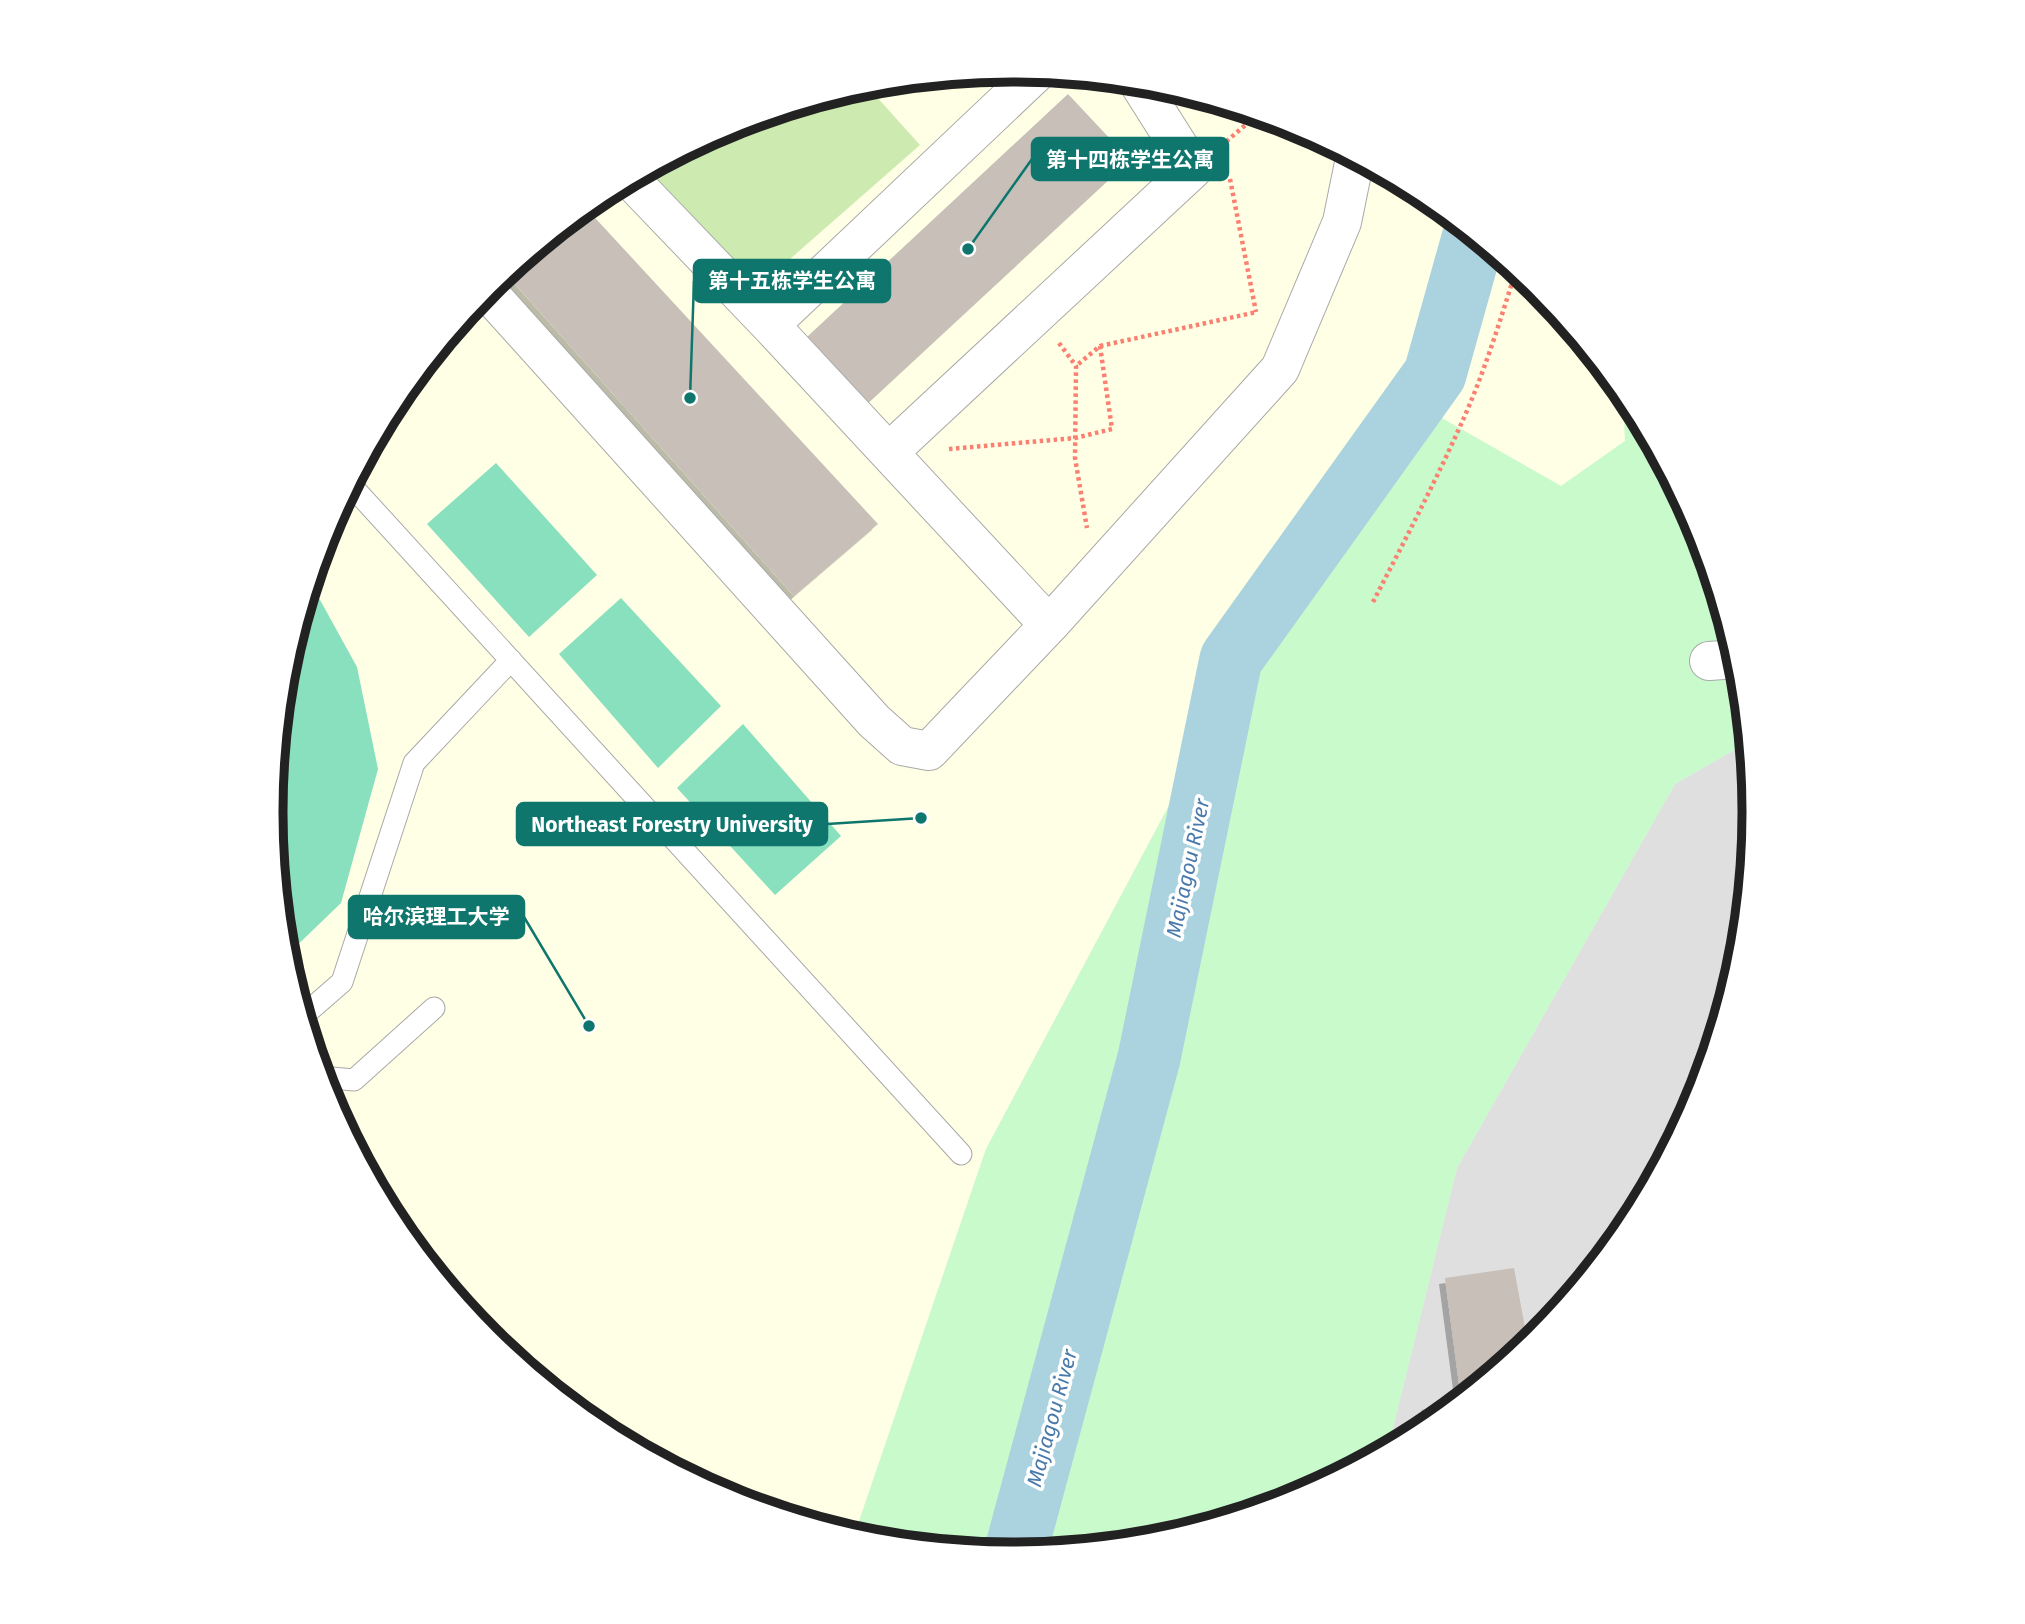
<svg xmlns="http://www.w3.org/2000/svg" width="2025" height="1624" viewBox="0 0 2025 1624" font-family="'Fira Sans','Noto Sans SC',sans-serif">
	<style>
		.residential { fill: #e0dfdf }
		.education { fill: #ffffe5 }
		.grass { fill: #cdebb0 }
		.park { fill: #c8facc }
		.pitch { fill: #88e0be }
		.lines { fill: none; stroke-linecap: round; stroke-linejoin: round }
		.river { stroke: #aad3df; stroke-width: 63 }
		.building { fill: #c7bfb8; filter: url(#shadow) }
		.lane-casing { stroke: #a9a9a9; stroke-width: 23 }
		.street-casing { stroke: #a9a9a9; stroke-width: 40 }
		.path { stroke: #fa8072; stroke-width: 4.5; stroke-dasharray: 3.5 3.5; stroke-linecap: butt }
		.lane { stroke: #fff; stroke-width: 21 }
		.street { stroke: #fff; stroke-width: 38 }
		.labels { text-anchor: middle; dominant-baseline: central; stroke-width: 7; stroke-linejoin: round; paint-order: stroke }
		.water-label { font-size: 21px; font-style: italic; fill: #4a7aab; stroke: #fff }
		.rim { fill: none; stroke: #222; stroke-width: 9 }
		.leader { fill: none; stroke: #0f766e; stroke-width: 2.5 }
		.callout-dot { fill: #0f766e; stroke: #fff; stroke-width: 2.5 }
		.callout { fill: #0f766e; stroke: #0f766e; stroke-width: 2.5 }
		.callout-label { font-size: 21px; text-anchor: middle; font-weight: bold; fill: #fff }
	</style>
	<defs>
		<filter id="shadow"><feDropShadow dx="-6" dy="6" stdDeviation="0" flood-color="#0004"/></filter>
	</defs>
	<rect width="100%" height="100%" fill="#f2efe9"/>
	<path class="residential" d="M1748,742L1754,812L1740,957L1698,1096L1629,1225L1537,1337L1424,1429L1388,1448L1457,1168L1675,784Z"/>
	<path class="education" d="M1013,70L1158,84L1297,127L1425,195L1537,288L1623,392L1625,441L1561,486L1390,389L986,1149L854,1536L728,1497L600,1429L488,1336L395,1224L327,1096L285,956L271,812L285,667L327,528L396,399L488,287L601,195L729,126L868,84Z"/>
	<path class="grass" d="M866,85L920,145L757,288L645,171L729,126Z"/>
	<path class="park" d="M1391,389L1561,486L1625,441L1623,392L1630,400L1698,528L1740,668L1748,742L1675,784L1457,1168L1388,1448L1296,1498L1157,1540L1012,1554L867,1540L854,1536L986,1149Z"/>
	<path class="pitch" d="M496,463L597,575L529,637L427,524Z
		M310,585L314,589L357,667L378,769L341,903L285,957L271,812L285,667Z
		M621,598L721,706L658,768L559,654Z
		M743,724L841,836L775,895L677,788Z"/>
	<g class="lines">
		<path class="river" d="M1015,1554L1149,1058L1231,659L1435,374L1474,235"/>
	</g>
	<path class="building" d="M1068,94L1130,160L868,403L807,337Z
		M585,207L878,524L794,596L505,273Z
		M1514,1268L1528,1344L1461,1399L1445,1278Z
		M1459,1401L1438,1418L1425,1429L1421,1410Z"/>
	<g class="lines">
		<g class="lane-casing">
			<path id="lane" d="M350,484L961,1154
				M303,1016L342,982L414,763L511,660
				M321,1077L354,1080L434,1008"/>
		</g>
		<g class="street-casing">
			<path id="street" d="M630,179L770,325L1049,625
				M486,290L874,721L902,746L929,751L1049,625L1280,369L1342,222L1355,158
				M770,325L1037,72
				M889,452L1193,169L1138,82
				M1709,661L1738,659"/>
		</g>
		<path class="path" d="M1221,146L1257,115
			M1230,179L1256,312
			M1059,343L1076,366L1075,458L1087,528
			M1100,346L1257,312
			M949,449L1075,438L1112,429L1100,346L1076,366
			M1373,602C1405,540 1438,477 1466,413C1486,367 1501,318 1516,270"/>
		<use href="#lane" class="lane"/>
		<use href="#street" class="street"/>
	</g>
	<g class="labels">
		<g class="water-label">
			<text transform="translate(1188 868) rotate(-78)">Majiagou River</text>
			<text transform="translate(1052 1418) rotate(-75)">Majiagou River</text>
		</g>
	</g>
	<path d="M0 0H2025V1624H0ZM1012 82H1013A729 729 0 0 1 1742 811V813A729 729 0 0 1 1013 1542H1012A729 729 0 0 1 283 813V811A729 729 0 0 1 1012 82Z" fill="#fff" fill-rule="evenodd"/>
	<path class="rim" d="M1012 82H1013A729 729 0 0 1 1742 811V813A729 729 0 0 1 1013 1542H1012A729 729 0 0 1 283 813V811A729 729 0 0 1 1012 82Z"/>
	<path class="leader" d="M968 249L1032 159M690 398L694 281M921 818L827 824M589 1026L524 917"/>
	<g class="callout-dot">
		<circle cx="968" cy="249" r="7"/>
		<circle cx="690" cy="398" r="7"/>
		<circle cx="921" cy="818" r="7"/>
		<circle cx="589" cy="1026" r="7"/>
	</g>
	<g class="callout">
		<rect x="1032" y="138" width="196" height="42" rx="7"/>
		<rect x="694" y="260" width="196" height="42" rx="7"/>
		<rect x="517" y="803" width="310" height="42" rx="7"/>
		<rect x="349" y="896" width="175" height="42" rx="7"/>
	</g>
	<g class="callout-label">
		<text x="1130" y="167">第十四栋学生公寓</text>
		<text x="792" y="288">第十五栋学生公寓</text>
		<text x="672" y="832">Northeast Forestry University</text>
		<text x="436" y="924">哈尔滨理工大学</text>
	</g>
</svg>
